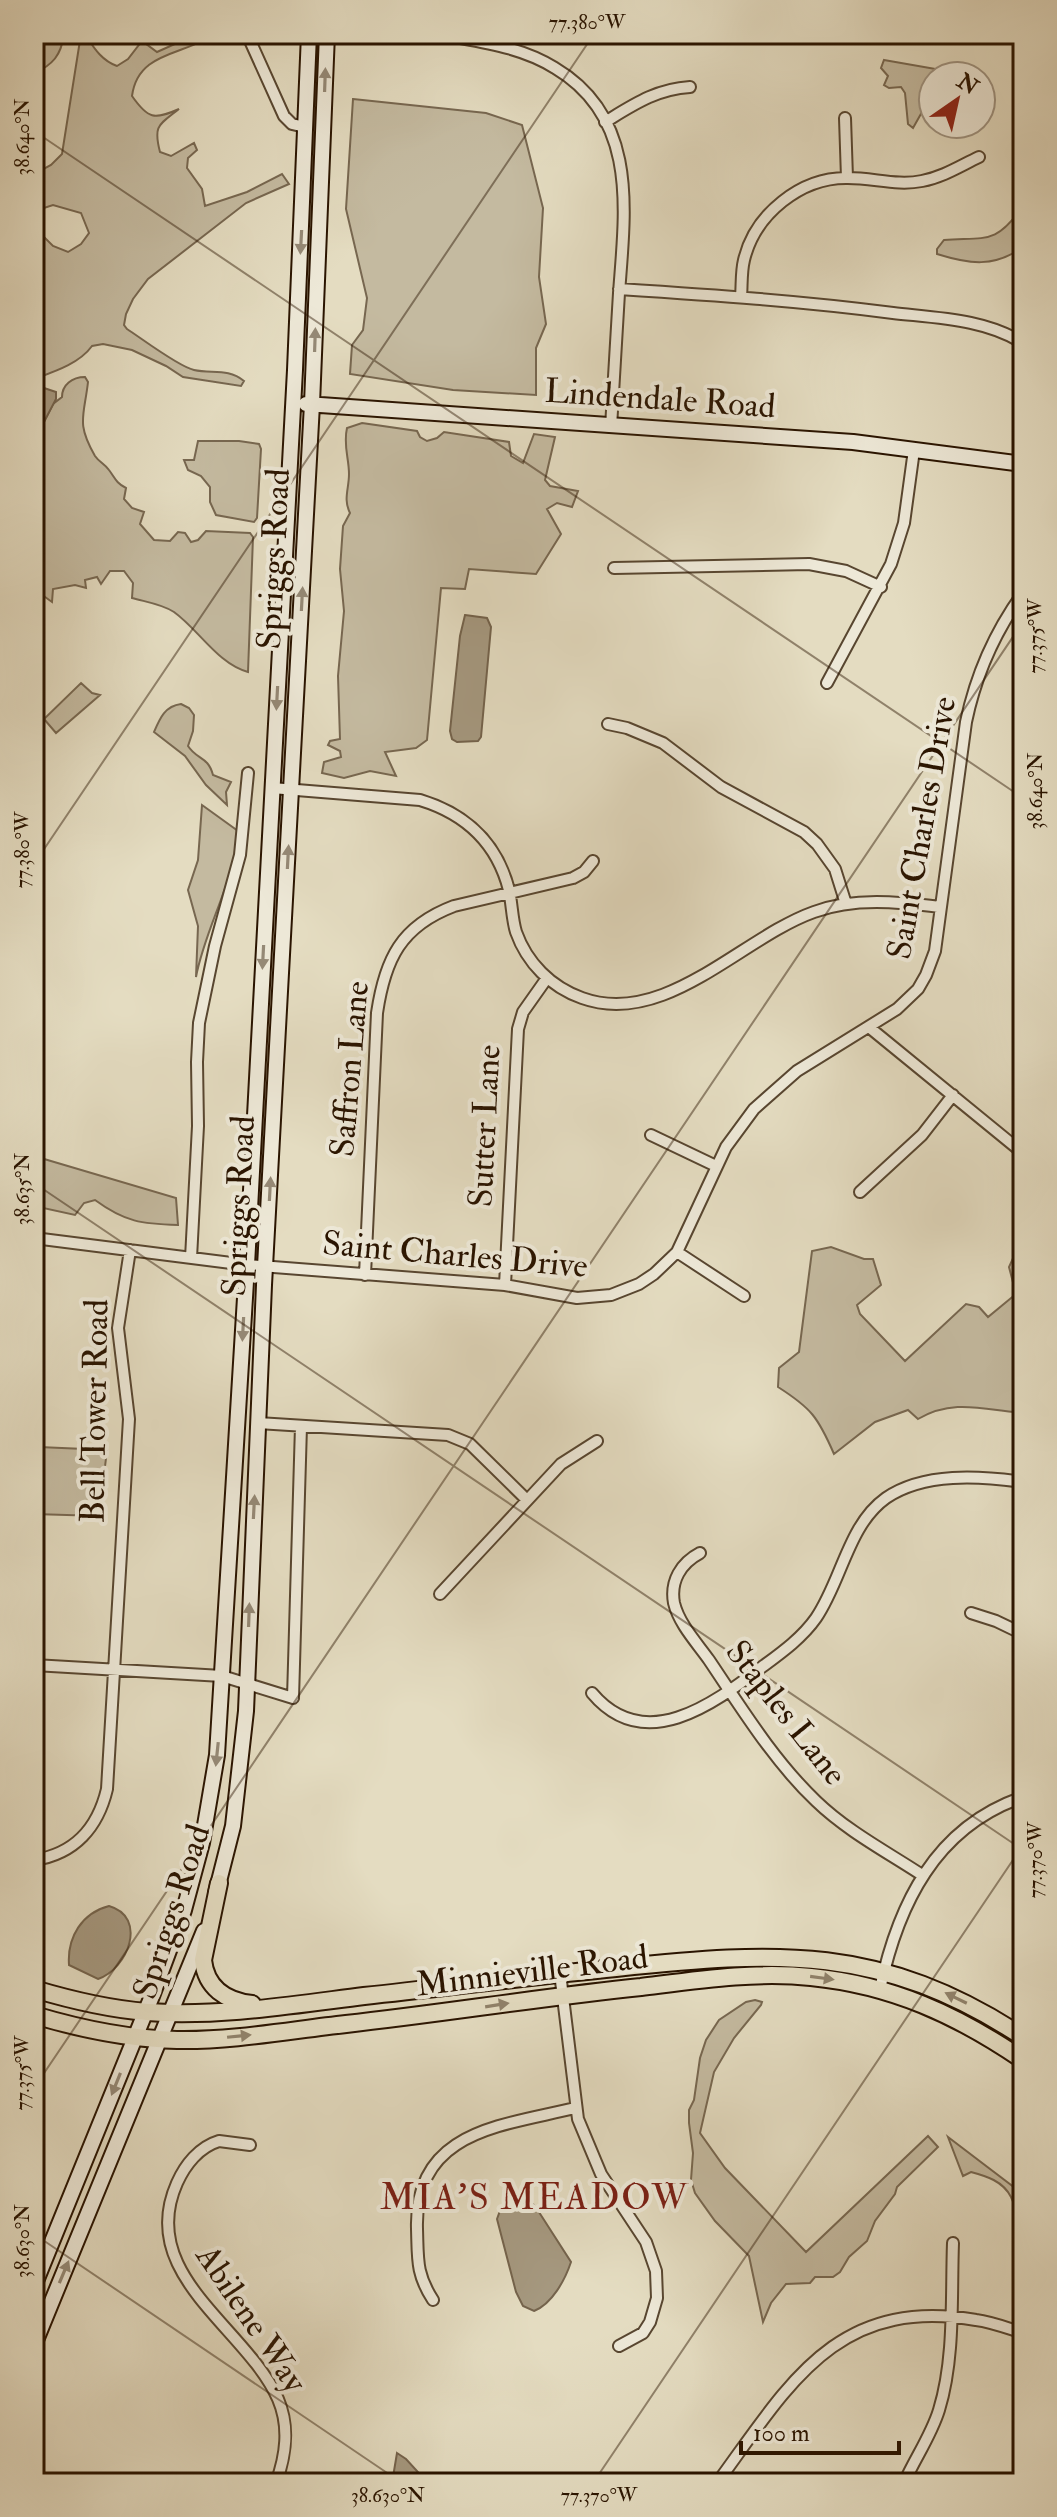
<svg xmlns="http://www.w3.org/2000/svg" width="1057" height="2517" viewBox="0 0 1057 2517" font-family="'IM FELL Double Pica',serif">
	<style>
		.green { fill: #c4baa0; stroke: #776750; stroke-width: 2 }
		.water { fill: #a5987f; stroke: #74634c; stroke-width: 2 }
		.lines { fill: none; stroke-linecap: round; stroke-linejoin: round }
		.street-casing { stroke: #584630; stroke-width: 14 }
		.secondary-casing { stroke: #2a1400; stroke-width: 18 }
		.primary-casing { stroke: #2a1400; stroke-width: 20 }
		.street { stroke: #ede8d7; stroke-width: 10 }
		.secondary { stroke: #ede8d7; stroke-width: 14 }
		.primary { stroke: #e4dcc1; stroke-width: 16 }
		.oneway { fill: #958976 }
		.oneway2 { fill: #90826a }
		.ticks { fill: none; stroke: #2a1400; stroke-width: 2; stroke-opacity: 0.45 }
		.labels { text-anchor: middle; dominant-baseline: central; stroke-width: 8; stroke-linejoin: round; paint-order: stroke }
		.street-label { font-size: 34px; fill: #2a1400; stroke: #ede8d7 }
		.neighbourhood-label { font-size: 36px; letter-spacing: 2px; fill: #7a1f14; stroke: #ede8d7 }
		.neatline { fill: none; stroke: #2a1400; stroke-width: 3 }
		.ticks-label { font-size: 20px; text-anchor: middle; fill: #2a1400 }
	</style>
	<rect width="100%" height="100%" fill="#e4dcc1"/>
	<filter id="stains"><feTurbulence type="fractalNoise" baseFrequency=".0025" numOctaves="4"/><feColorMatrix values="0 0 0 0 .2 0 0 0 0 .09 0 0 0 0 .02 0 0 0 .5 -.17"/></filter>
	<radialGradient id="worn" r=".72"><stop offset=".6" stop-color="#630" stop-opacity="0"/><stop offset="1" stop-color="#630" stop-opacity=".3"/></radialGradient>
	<path class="green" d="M34,34H64C61,56 53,64 34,74Z
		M81,34H87V37C95,50 103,61 117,66L128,59L142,41L157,52L197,34H215C183,56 138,51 132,96C148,119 154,120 179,109C159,125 153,125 160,152L171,156L194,143L197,150L188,158L187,168L202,189L205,206L247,192L282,174L289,184L246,203L148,279L133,299L126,314L124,325L127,329C141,338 179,367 194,370C212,374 228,368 244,381L241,386L183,377L166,366L132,350L103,344L92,346C79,364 53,372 34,379V233H40L53,246L68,252L81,244L89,233L81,213L53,205L44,208L34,206V174L51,165L62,154Z
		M884,60L947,71L945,76H933V106L922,112L913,128L908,124L905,93L901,87L889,88L884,85L888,76L881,68Z
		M353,99L486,113L522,125L543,208L539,277L546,324L536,348V395L453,390L350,374L352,345L363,330L367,298L346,209Z
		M1023,206V247C994,268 969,264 937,254V249L944,240C986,237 996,245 1023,206Z
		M85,377L88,382C84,417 76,423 95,456C99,462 105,464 109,470C115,478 116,483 126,488L124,499L132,508L144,512L140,524L154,540L170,541L178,532L185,533L191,542L198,540L206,531L250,533L253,537L248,672C218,664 199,630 174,612C162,604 146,602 132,598L133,583L124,571H110L101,584L97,577L85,580L86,588L75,585L53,589L52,602L34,589V441L53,404L62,397C62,385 72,377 85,377Z
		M362,423L417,431L420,437L427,441L437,438L444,432L509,442L511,456L523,463L534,434L555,437L545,480L550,486L578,491L572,507L557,503L547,509L561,534L536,574L469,569L465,589L441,588L427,740L416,748L385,752L396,776L370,771L344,778L322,773L324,762L341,757L340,751L328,745L330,741L340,739L338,676L344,611L340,569L343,526L350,513C343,499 349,489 349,474C349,458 343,445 347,428Z
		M198,441H239L259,444L261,449L257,518L254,522L216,515L210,502V487L201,476L188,470L184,460H194Z
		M81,683L92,693L100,695L56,733L44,719Z
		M181,704L189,708L194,715L193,731L188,746C197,760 208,756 213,775L231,782L226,792L227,805L206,785L185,756L154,732C160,718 165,706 181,704Z
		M202,805L238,831C235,881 205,928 196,977L198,926L188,890L198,860Z
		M34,1156L176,1198L178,1225C142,1224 125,1222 95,1200L84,1203L75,1215L34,1206Z
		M1023,1236V1413C984,1410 954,1398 918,1419L908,1410L875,1422L834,1454C818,1417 811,1408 778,1387L779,1368L799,1352L812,1251L831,1247L864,1259H873L881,1285L857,1305L860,1314L905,1361L966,1304L979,1307L988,1317L1016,1294L1009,1267Z
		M39,1447L107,1450L99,1516L34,1514V1456Z
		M755,2000L762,2002L761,2005L734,2038L714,2072L700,2133L725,2168L806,2252L928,2136L938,2147L897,2187L895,2194L875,2221L867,2241L849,2257L840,2272L833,2277H815L810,2283L786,2284L771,2303L763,2322L749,2256L715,2221L695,2193L691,2180L693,2153L689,2123V2110L694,2100L700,2058L706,2040L719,2020L746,2002Z
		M948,2137L1023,2194V2221C1014,2213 1016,2207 1011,2197C1003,2181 986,2176 971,2172L963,2176Z"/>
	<path class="water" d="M41,387L56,392V399L34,441V388Z
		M465,615L487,618L491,627L481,737L478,741L457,742L452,739L450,731L460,636Z
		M109,1906C148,1917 128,1969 98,1979L69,1965C67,1937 82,1913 109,1906Z
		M525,2204H533L537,2209L571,2262C565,2280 552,2304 534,2311L523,2306L516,2292L497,2219L501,2208Z
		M397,2453L406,2459L428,2483H392Z"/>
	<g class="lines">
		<g class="street-casing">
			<path id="street" d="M247,34L284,116L292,124L305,127
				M439,34C479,42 520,46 555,68C639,118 625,211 619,293C616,338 614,382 611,427
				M845,118L847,178
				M605,122C633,105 656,89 690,87
				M619,289C711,295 802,301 893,313C937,318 985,319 1023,343
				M741,297C742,285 741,272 744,260C755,214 801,177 848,178C874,178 897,186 922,181C943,177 960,166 979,157
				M614,568L809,564L846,571L881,587
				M827,683L891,564L904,523L914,450
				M608,724L627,728L663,743L721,787L804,832L817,844L835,869L846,904
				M272,788L420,800C466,814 497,843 509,890C512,904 512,919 516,932C527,963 551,987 582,998C665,1028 741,938 814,912C854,897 899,902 940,907
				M870,1028L1023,1153
				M651,1135L716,1166
				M860,1192L922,1135L953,1095
				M34,1238L247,1265L505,1285L577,1298L611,1295L639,1284L654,1274L677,1252L726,1147L754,1109L797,1071L897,1009L918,989L926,975L935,951L966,722C976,674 994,633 1023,593
				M677,1252L744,1296
				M191,1258L198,1126L197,1062L199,1023L215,946L240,855L248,773
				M365,1275L377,1013C385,959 401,926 454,906L573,878L584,872L593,861
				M505,1285L518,1029L523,1012L547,978
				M258,1423L448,1435L470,1444L527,1500
				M700,1553C681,1563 670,1581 674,1603C679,1624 697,1643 709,1660C742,1709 774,1761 816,1801C847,1831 887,1852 922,1875
				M440,1594L561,1464L597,1441
				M971,1613L996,1621L1023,1634
				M34,1665L222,1676L293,1698L301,1426
				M592,1693C644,1755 712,1705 762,1667C781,1653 802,1638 816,1618C842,1580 848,1525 886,1498C924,1472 980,1476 1023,1482
				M34,1860C75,1854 98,1827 107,1789L129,1419L118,1328L130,1250
				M560,1973L578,2119L601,2174L646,2242L656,2271L657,2298L650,2322L643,2333L619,2346
				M880,1989C898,1905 935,1827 1023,1797
				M250,2145L219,2141C199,2147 185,2165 177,2183C136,2275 246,2327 278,2399C290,2427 286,2455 276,2483
				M433,2300C416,2274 418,2259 417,2229C414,2130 502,2126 575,2108
				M717,2483C789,2385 836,2296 976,2320C992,2322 1007,2328 1023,2333
				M904,2483C915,2458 931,2436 939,2410C955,2358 951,2297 953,2243"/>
		</g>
		<g class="secondary-casing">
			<path id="secondary" d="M306,404L853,442L1023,464
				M216,1893L233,1826L246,1711L264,1285L312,404L327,34
				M34,2286L152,1996L184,1910L202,1843L217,1755L247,1265L295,370L309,34
				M34,2345L204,1931"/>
		</g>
		<g class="primary-casing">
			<path id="primary" d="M219,1883L203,1960C206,1988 226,2001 252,2004
				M34,1989C71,2000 108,2009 147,2012C219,2017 292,2005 364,1996C448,1987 532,1976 616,1968C777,1951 881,1944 1023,2037
				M34,2015C81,2029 129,2039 177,2040C233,2041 291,2030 346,2024C445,2013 543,1997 641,1987C697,1980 755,1971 811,1977C892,1985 957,2015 1023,2060"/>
		</g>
		<use href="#street" class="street"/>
		<use href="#secondary" class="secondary"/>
		<use href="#primary" class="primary"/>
	</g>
	<defs><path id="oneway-solid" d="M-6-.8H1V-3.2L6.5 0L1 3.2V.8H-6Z" transform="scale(2)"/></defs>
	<g class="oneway">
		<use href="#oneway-solid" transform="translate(325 80) rotate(-88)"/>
		<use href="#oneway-solid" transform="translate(301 242) rotate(93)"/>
		<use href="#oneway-solid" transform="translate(315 340) rotate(-88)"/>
		<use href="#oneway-solid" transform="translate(302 599) rotate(-87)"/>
		<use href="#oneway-solid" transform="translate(277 698) rotate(93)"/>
		<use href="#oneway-solid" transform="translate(288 857) rotate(-87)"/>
		<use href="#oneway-solid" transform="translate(263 957) rotate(93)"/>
		<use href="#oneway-solid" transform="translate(270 1189) rotate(-87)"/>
		<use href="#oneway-solid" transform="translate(243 1329) rotate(93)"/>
		<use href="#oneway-solid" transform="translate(254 1507) rotate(-87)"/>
		<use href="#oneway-solid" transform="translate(249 1615) rotate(-88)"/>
		<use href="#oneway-solid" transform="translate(217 1754) rotate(96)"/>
		<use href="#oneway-solid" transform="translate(116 2084) rotate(112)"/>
		<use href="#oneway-solid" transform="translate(64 2272) rotate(-67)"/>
	</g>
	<g class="oneway2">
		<use href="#oneway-solid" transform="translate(822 1978) rotate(8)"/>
		<use href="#oneway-solid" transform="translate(956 1998) rotate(-154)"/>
		<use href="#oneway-solid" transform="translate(497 2005) rotate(-9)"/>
		<use href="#oneway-solid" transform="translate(239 2036) rotate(-6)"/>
	</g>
	<path class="ticks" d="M34,131L1023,798M34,864L594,34M34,1183L1023,1850M34,2088L1023,622M34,2234L402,2483M593,2483L1023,1845"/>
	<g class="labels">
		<g class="street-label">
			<text transform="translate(660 399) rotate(4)">Lindendale Road</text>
			<text transform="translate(274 559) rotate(-87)">Spriggs Road</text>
			<text transform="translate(922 828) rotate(-80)">Saint Charles Drive</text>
			<text transform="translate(350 1069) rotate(-85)">Saffron Lane</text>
			<text transform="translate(485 1126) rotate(-87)">Sutter Lane</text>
			<text transform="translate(239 1206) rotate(-87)">Spriggs Road</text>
			<text transform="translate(455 1255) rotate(5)">Saint Charles Drive</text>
			<text transform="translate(95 1411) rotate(-89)">Bell Tower Road</text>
			<text transform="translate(786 1713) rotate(52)">Staples Lane</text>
			<text transform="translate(172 1912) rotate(-72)">Spriggs Road</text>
			<text transform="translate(532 1971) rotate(-7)">Minnieville Road</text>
			<text transform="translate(251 2319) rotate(56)">Abilene Way</text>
		</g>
		<g class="neighbourhood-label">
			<text x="535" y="2197">MIA'S MEADOW</text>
		</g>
	</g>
	<rect width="1057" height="2517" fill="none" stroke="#e4dcc1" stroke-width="88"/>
	<g transform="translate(957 100) rotate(34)"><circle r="38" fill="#ede8d7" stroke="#9f9381" stroke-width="2"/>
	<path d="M0-6L14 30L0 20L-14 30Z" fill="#8f2418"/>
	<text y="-12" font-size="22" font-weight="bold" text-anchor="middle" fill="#2a1400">N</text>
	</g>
	<path d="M741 2441v12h158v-12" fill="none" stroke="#2a1400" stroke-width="4"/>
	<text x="753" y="2441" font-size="24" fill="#2a1400" stroke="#ede8d7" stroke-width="6" paint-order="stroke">100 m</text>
	<rect x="44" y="44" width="969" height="2429" class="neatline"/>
	<g class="ticks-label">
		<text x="587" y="29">77.380°W</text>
		<text transform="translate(22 137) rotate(-90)" y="7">38.640°N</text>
		<text transform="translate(1035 636) rotate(-90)" y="7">77.375°W</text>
		<text transform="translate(1035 791) rotate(-90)" y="7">38.640°N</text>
		<text transform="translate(22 850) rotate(-90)" y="7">77.380°W</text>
		<text transform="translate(22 1189) rotate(-90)" y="7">38.635°N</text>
		<text transform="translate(1035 1860) rotate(-90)" y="7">77.370°W</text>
		<text transform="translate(22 2073) rotate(-90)" y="7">77.375°W</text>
		<text transform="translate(22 2241) rotate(-90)" y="7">38.630°N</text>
		<text x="388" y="2502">38.630°N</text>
		<text x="599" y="2502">77.370°W</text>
	</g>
	<rect width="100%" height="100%" filter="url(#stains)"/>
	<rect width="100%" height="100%" fill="url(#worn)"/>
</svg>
